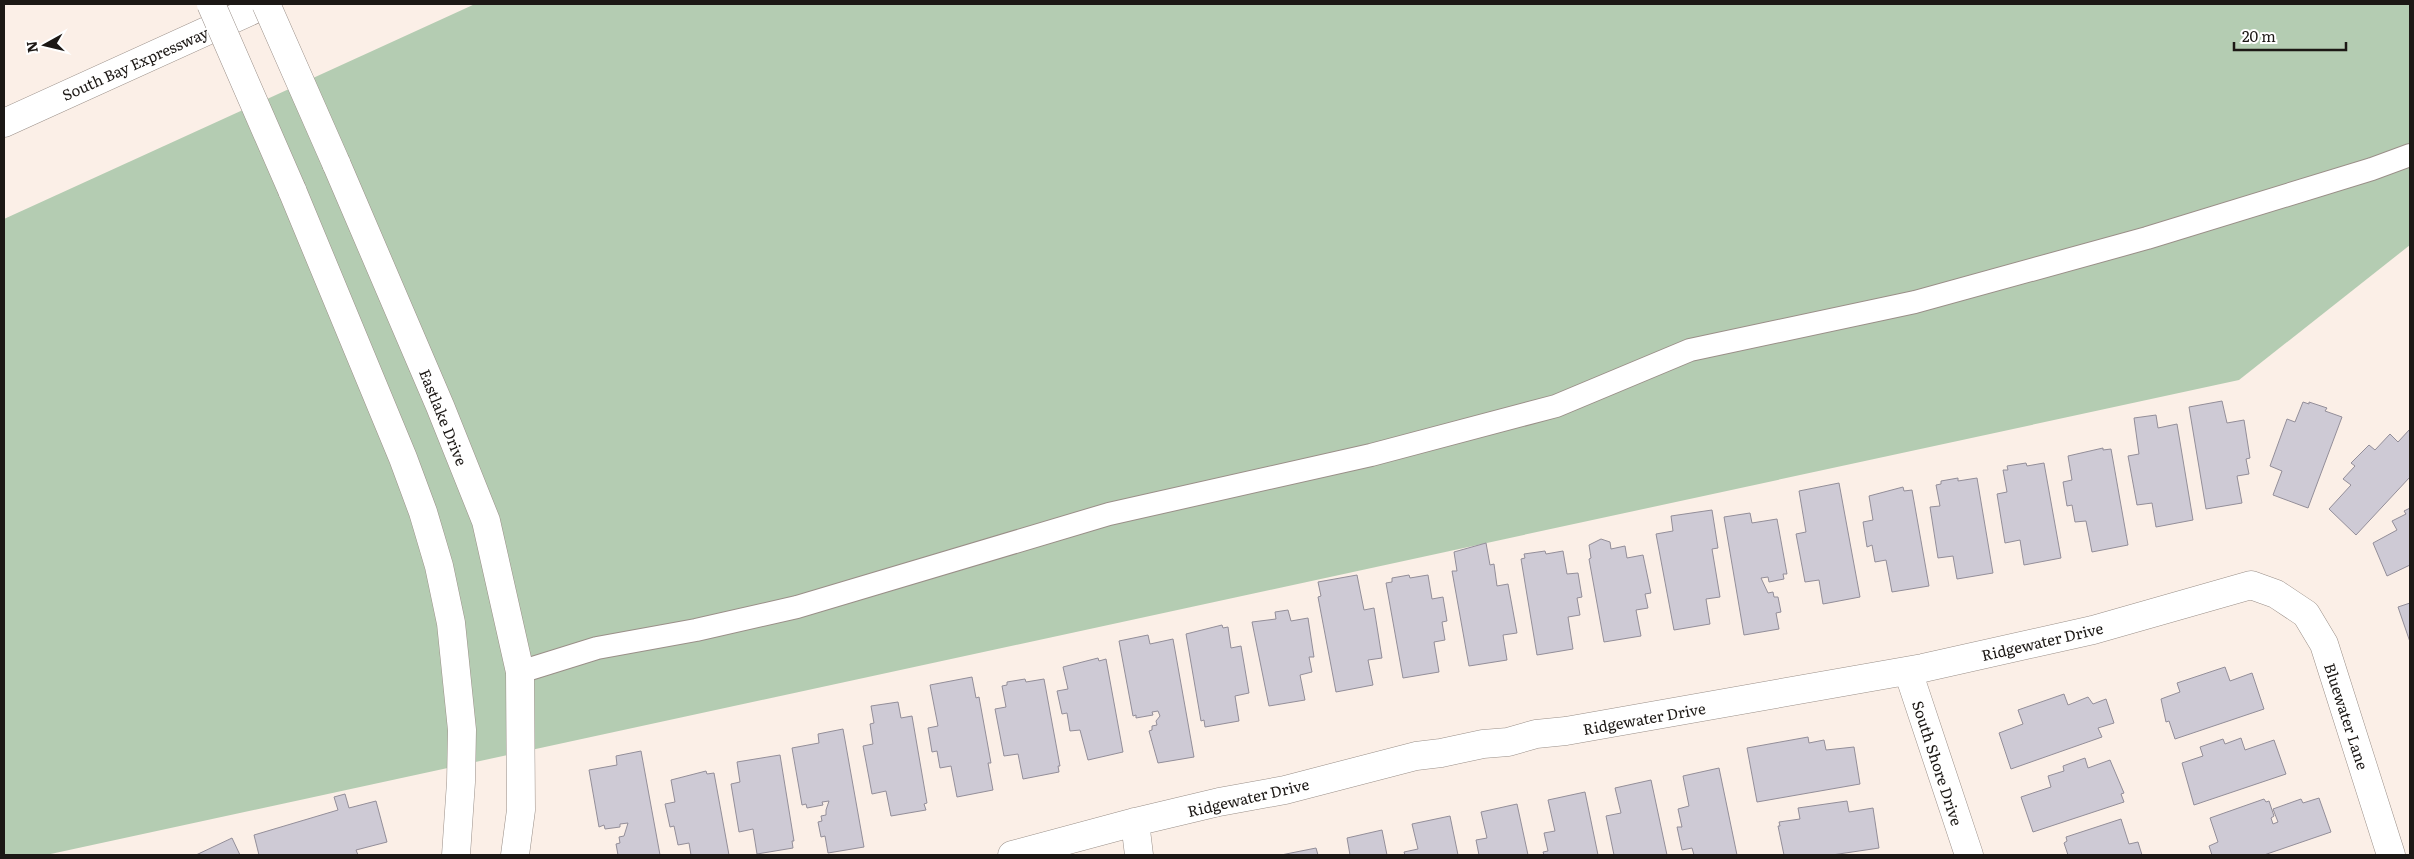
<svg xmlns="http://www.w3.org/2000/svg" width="2414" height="859" viewBox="0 0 2414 859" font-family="Literata,serif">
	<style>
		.green { fill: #b4ccb2 }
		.building { fill: #cecad5; stroke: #938e99 }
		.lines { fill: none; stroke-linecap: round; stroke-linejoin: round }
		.lane-casing { stroke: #9a8f88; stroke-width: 24 }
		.street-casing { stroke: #9a8f88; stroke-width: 29 }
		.secondary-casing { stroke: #9a8f88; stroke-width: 29 }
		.highway-casing { stroke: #9a8f88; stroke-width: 29 }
		.lane { stroke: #fff; stroke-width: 22 }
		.street { stroke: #fff; stroke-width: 28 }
		.secondary { stroke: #fff; stroke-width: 28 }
		.highway { stroke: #fff; stroke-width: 28 }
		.secondary-bridge-casing { stroke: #9a8f88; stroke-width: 29; stroke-linecap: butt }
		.secondary-bridge { stroke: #fff; stroke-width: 28 }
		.labels { text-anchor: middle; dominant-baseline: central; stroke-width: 4; stroke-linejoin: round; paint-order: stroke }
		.street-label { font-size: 15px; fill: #1c1815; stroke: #fff }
	</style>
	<rect width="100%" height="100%" fill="#fbefe7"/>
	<path class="green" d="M475,4H2410V245L2239,380L46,855H4V219Z"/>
	<path class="building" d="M2222,401L2227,423L2244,420L2250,458L2246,459L2249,474L2237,476L2242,503L2206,509L2189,407Z
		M2303,402L2309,404V402L2327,408L2325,411L2342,417L2308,508L2273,495L2282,471L2270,466L2287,419L2295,422Z
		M2156,415L2158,428L2177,424L2193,520L2156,527L2152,503L2137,505L2128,456L2139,454L2134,418Z
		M2410,429V477L2356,535L2329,509L2351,485L2343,479L2355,466L2351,463L2369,445L2375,450L2390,434L2398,442Z
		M2103,448V450L2111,449L2128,545L2092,552L2086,521L2075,522L2072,505L2067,506L2063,482L2072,480L2068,456Z
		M2026,463L2027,466L2044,463L2061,558L2024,565L2020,540L2005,543L1997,494L2007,492L2003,470H2008L2007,466Z
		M1958,478V481L1977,478L1993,573L1957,579L1953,556L1938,558L1930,507L1940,506L1936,485L1941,484V481Z
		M1839,483L1860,597L1823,604L1819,580L1805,582L1796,534L1806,532L1799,491Z
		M1903,487L1904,491L1912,490L1929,586L1892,592L1886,560L1875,562L1872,545L1867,547L1863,522L1873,520L1869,496Z
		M2410,508V565L2387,576L2373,543L2397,530L2392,521L2406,514L2404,511Z
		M1712,510L1718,548L1712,549L1720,597L1706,599L1710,624L1674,630L1656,534L1673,531L1671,516Z
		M1750,513L1752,523L1777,519L1787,574H1783L1784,579L1769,582L1768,577L1761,578L1768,593L1773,592L1774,597H1778L1781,612L1776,613L1779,629L1744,635L1724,517Z
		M1601,539L1610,542L1611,549L1625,546L1627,558L1643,555L1651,593L1645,594L1648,608L1636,610L1641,636L1604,642L1589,559L1591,558L1589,545Z
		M1486,543L1490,565L1494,564L1497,586L1508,584L1517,633L1503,635L1507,660L1469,666L1452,571H1457L1454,552Z
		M1545,551L1546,554L1563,551L1567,574L1578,573L1582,597L1577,598L1580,615L1568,617L1573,649L1537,655L1521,559L1525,558L1524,554Z
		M1357,575L1364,610L1374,608L1382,658L1368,660L1373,685L1336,692L1318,597L1321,596L1318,582Z
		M1409,575L1410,578L1428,575L1432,599L1443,597L1447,621L1442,622L1445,640L1434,642L1439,672L1403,678L1386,583L1392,582V578Z
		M2410,603V642L2398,607Z
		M1288,610L1291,621L1308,618L1314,657H1309L1312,672L1300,675L1305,700L1269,706L1252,622L1276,619L1275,612Z
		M1222,625L1223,628L1228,627L1231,648L1241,646L1249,693L1235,696L1239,721L1205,727L1204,720L1201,721L1186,634Z
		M1148,635L1150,644L1173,639L1194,757L1158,763L1149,731L1152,730V726L1157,725L1156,721L1160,716L1158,711L1152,712L1153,715L1136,718V715L1133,716L1119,641Z
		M1098,658L1099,661L1106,659L1123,752L1088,760L1080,730L1070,731L1067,713L1062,714L1057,691L1068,689L1063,667Z
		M2225,667L2230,681L2252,673L2264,709L2175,739L2169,721L2166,722L2161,699L2180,692L2177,683Z
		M972,677L976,698L979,697L991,763H988L993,790L957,797L951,766L940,768L937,751L932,752L928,728L938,726L930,685Z
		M1025,679L1026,682L1044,679L1060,766H1058L1059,772L1023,779L1018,754L1004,756L995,709L1006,707L1002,686L1007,685V682Z
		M2064,694L2068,705L2088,697L2093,704L2106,699L2114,723L2098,728L2102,737L2011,769L1999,733L2023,724L2018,710Z
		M898,702L901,718L912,716L927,803L924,804L926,810L891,816L886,791L872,794L863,746L873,744L870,724L874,723L871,706Z
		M843,729L864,847L828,853L825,836L821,837L818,822L822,821L821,816L826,815V810L829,801L822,802L823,805L807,808L806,804L802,805L792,748L819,743L818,734Z
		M1808,737L1809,743L1824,740L1826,750L1854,747L1860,784L1757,802L1747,748Z
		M2241,738L2245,750L2274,740L2286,774L2194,805L2182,763L2203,756L2200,747L2223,739L2225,744Z
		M641,751L660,855H618L616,844L620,843L619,837L624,836L628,823L620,824V827L605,829L604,825L599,827L589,770L617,765L616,756Z
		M780,755L794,841H792L793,848L757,854L753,829L739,832L731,784L740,782L737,762Z
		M2085,758L2088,768L2110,760L2124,793L2121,794L2124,802L2033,832L2021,797L2051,787L2048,776L2064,771L2063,766Z
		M1719,768L1737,855H1694L1692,848L1682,850L1677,827H1682L1678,809L1689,806L1683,776Z
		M706,771L707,774L714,773L729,855H691L689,843L678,845L674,826L670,827L665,804L675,802L671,780Z
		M1651,780L1667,855H1614L1606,816L1621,813L1615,788Z
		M1585,792L1598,855H1544L1543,852L1548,851L1544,833L1555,831L1548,800Z
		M345,794L349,808L376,801L387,842L356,850L358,855H259L254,835L338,810L334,797Z
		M2319,798L2331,832L2264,855H2212L2209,846L2218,842L2210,818L2264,799L2266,802L2269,801L2274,816L2271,818L2273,824L2278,822L2273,809L2301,799L2303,803Z
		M1847,801L1849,812L1873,808L1879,848L1832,855H1784L1778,826H1780L1779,822L1800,819L1798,808Z
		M1517,804L1528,855H1479L1476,840L1487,838L1481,812Z
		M1450,816L1458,855H1405L1404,852L1418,849L1412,824Z
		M2121,819L2129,844L2138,842L2142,855H2068L2064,843L2067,841L2066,837Z
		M1382,830L1387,855H1350L1347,838Z
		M232,838L240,855H196Z
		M1316,848L1318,855H1281Z"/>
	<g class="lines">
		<g class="lane-casing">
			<path id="lane" d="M520,672L597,648L696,630L797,607L1109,514L1371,455L1556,406L1690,350L1915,302L2147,238L2372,169L2410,155"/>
		</g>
		<g class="street-casing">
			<path id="street" d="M1908,671L1969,855
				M1135,822L1139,855
				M1012,855L1135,822L1219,802L1285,790L1416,756L1441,753L1483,744L1508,742L1536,734L1566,731L1923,668L2093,630L2251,585L2276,594L2306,614L2324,644L2391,855"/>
		</g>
		<g class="secondary-casing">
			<path id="secondary" d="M336,163L440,406L486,521L520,672L521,810L515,855
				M292,190L403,458L423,512L439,566L451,623L462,730L461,782L456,855"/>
		</g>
		<g class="highway-casing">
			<path id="highway" d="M4,123L266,4"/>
		</g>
		<use href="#lane" class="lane"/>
		<use href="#street" class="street"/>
		<use href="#secondary" class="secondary"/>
		<use href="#highway" class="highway"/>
		<g class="secondary-bridge-casing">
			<path id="secondary-bridge" d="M211,4L292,190
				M266,4L336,163"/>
		</g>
		<use href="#secondary-bridge" class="secondary-bridge"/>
	</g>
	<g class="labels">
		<g class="street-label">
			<text transform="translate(135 63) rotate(-24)">South Bay Expressway</text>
			<text transform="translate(444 417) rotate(68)">Eastlake Drive</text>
			<text transform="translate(2042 641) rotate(-13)">Ridgewater Drive</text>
			<text transform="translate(2347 716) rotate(72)">Bluewater Lane</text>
			<text transform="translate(1644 718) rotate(-10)">Ridgewater Drive</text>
			<text transform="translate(1938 763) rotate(72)">South Shore Drive</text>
			<text transform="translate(1248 797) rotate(-13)">Ridgewater Drive</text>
		</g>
	</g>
	<rect width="2414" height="859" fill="none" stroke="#1c1815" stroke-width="10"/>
	<g transform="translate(45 45) rotate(262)" stroke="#ffffff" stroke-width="4" paint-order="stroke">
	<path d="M0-4L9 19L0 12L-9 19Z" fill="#1c1815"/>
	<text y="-8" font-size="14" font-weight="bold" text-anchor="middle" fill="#1c1815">N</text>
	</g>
	<path d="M2234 42v8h112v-8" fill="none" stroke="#1c1815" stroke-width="2.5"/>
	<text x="2242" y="42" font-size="15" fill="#1c1815" stroke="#ffffff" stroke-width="4" paint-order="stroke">20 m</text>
</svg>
